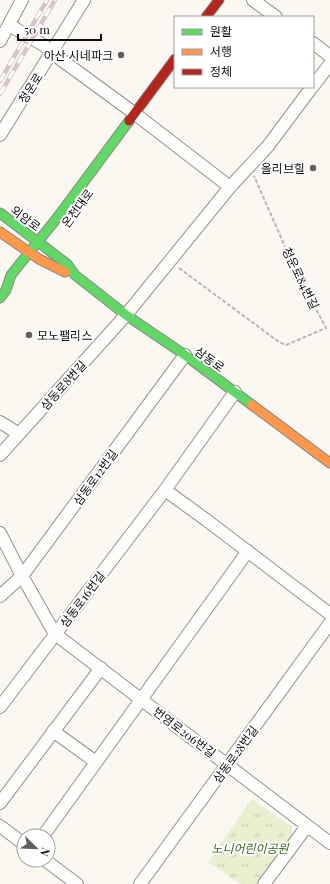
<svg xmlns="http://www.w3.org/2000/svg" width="330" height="884" viewBox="0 0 330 884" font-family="'Playfair Display','Noto Sans KR',serif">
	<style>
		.grass { fill: url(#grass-tufts) }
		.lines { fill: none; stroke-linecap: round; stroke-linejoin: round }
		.street-casing { stroke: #949290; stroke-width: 14 }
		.fast-casing { stroke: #8b8986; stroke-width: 11 }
		.slow-casing { stroke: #8b8986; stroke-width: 11 }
		.jam-casing { stroke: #8b8986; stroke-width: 11 }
		.path { stroke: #b8b7b6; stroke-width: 2; stroke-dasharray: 4 2; stroke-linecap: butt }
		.street { stroke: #fefefd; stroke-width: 12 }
		.fast { stroke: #63d668; stroke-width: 9 }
		.slow { stroke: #ff974d; stroke-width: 9 }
		.jam { stroke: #b3261e; stroke-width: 9 }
		.rail-casing { stroke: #d8c3c7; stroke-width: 4.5 }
		.rail { stroke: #fff; stroke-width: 3; stroke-dasharray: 9; stroke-linecap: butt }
		.poi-dot { fill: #605f5d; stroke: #fff; stroke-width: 1.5 }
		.labels { text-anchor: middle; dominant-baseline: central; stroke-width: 4; stroke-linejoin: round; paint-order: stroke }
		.poi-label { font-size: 12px; fill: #0d0d0d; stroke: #fff; text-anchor: end }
		.street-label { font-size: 12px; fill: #0d0d0d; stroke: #fff }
		.park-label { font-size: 12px; font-style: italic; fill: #39671b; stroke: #fff }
	</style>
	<defs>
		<pattern id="grass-tufts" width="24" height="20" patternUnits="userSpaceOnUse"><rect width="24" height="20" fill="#e9f0d0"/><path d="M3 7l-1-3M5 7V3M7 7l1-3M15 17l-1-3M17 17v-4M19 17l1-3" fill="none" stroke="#c7cdb1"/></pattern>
	</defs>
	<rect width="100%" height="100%" fill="#fbf7f1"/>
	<path class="grass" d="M252,799L292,827V835L258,884H240L208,862Z"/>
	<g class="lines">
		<g class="street-casing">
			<path id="street" d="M253,0L276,17
				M9,25L45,46L52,53L134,113L230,187
				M0,41L22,0
				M313,43L330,56
				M313,86L330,64
				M0,135L84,0
				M0,422L19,434
				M0,455L126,315L230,187L268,146L312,87
				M165,490L205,519L330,614
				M0,533L22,576L55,634L330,843
				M0,596L22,576L185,355
				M0,707L165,490L235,392
				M53,731L96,762
				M0,803L101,668
				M0,826L24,844
				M43,836L248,551
				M45,860L77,884
				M140,884L330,623
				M264,884L307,826"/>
		</g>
		<g class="fast-casing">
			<path id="fast" d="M0,213L67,264L75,275L126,315L185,355L252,405
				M0,298L6,290L11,275L57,218L129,121"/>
		</g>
		<g class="slow-casing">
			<path id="slow" d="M0,232L39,259L65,272
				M252,405L330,463"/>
		</g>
		<g class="jam-casing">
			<path id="jam" d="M206,17L219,0
				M129,121L175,59"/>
		</g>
		<path class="path" d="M179,268L279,342L286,345L326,328L294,267L254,176"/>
		<use href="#street" class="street"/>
		<use href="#fast" class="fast"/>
		<use href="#slow" class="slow"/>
		<use href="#jam" class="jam"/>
		<g class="rail-casing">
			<path id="rail" d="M0,81L47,0
				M0,94L55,0"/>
		</g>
		<use href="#rail" class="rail"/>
	</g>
	<g class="poi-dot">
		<circle cx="121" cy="55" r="4"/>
		<circle cx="313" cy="168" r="4"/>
		<circle cx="29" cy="335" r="4"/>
	</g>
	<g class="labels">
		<g class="poi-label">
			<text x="113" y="55">아산 시네파크</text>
			<text x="305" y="168">올리브힐</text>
			<text x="37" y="335" text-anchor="start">모노팰리스</text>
		</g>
		<g class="street-label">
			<text transform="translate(30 88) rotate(-57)">청운로</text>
			<text transform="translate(77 208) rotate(-54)">온천대로</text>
			<text transform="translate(26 218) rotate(37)">외암로</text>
			<text transform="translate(301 278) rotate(64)">청운로84번길</text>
			<text transform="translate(210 359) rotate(36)">삼동로</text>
			<text transform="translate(63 385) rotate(-48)">삼동로8번길</text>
			<text transform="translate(95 477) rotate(-54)">삼동로12번길</text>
			<text transform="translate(82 599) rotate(-53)">삼동로16번길</text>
			<text transform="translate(185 732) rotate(37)">번영로206번길</text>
			<text transform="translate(235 754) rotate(-54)">삼동로28번길</text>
		</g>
		<g class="park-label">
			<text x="250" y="848">노니어린이공원</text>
		</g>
	</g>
	<rect x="174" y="16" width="140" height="72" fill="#ffffff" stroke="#9e9e9e"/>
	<rect x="182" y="29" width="20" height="6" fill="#63d668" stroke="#9e9e9e"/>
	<text x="210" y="36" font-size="12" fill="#0d0d0d">원활</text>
	<rect x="182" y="49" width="20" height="6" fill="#ff974d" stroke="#9e9e9e"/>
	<text x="210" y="56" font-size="12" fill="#0d0d0d">서행</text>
	<rect x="182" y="69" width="20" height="6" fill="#b3261e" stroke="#9e9e9e"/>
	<text x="210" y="76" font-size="12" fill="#0d0d0d">정체</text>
	<g transform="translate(36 848) rotate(113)"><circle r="19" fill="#ffffff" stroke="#9e9e9e"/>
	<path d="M0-3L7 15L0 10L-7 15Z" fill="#605f5d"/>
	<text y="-6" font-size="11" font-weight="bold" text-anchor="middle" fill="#0d0d0d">N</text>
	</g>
	<path d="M18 34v6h83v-6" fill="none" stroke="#0d0d0d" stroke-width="2"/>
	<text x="24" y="34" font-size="12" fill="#0d0d0d" stroke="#ffffff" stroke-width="3" paint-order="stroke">50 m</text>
</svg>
